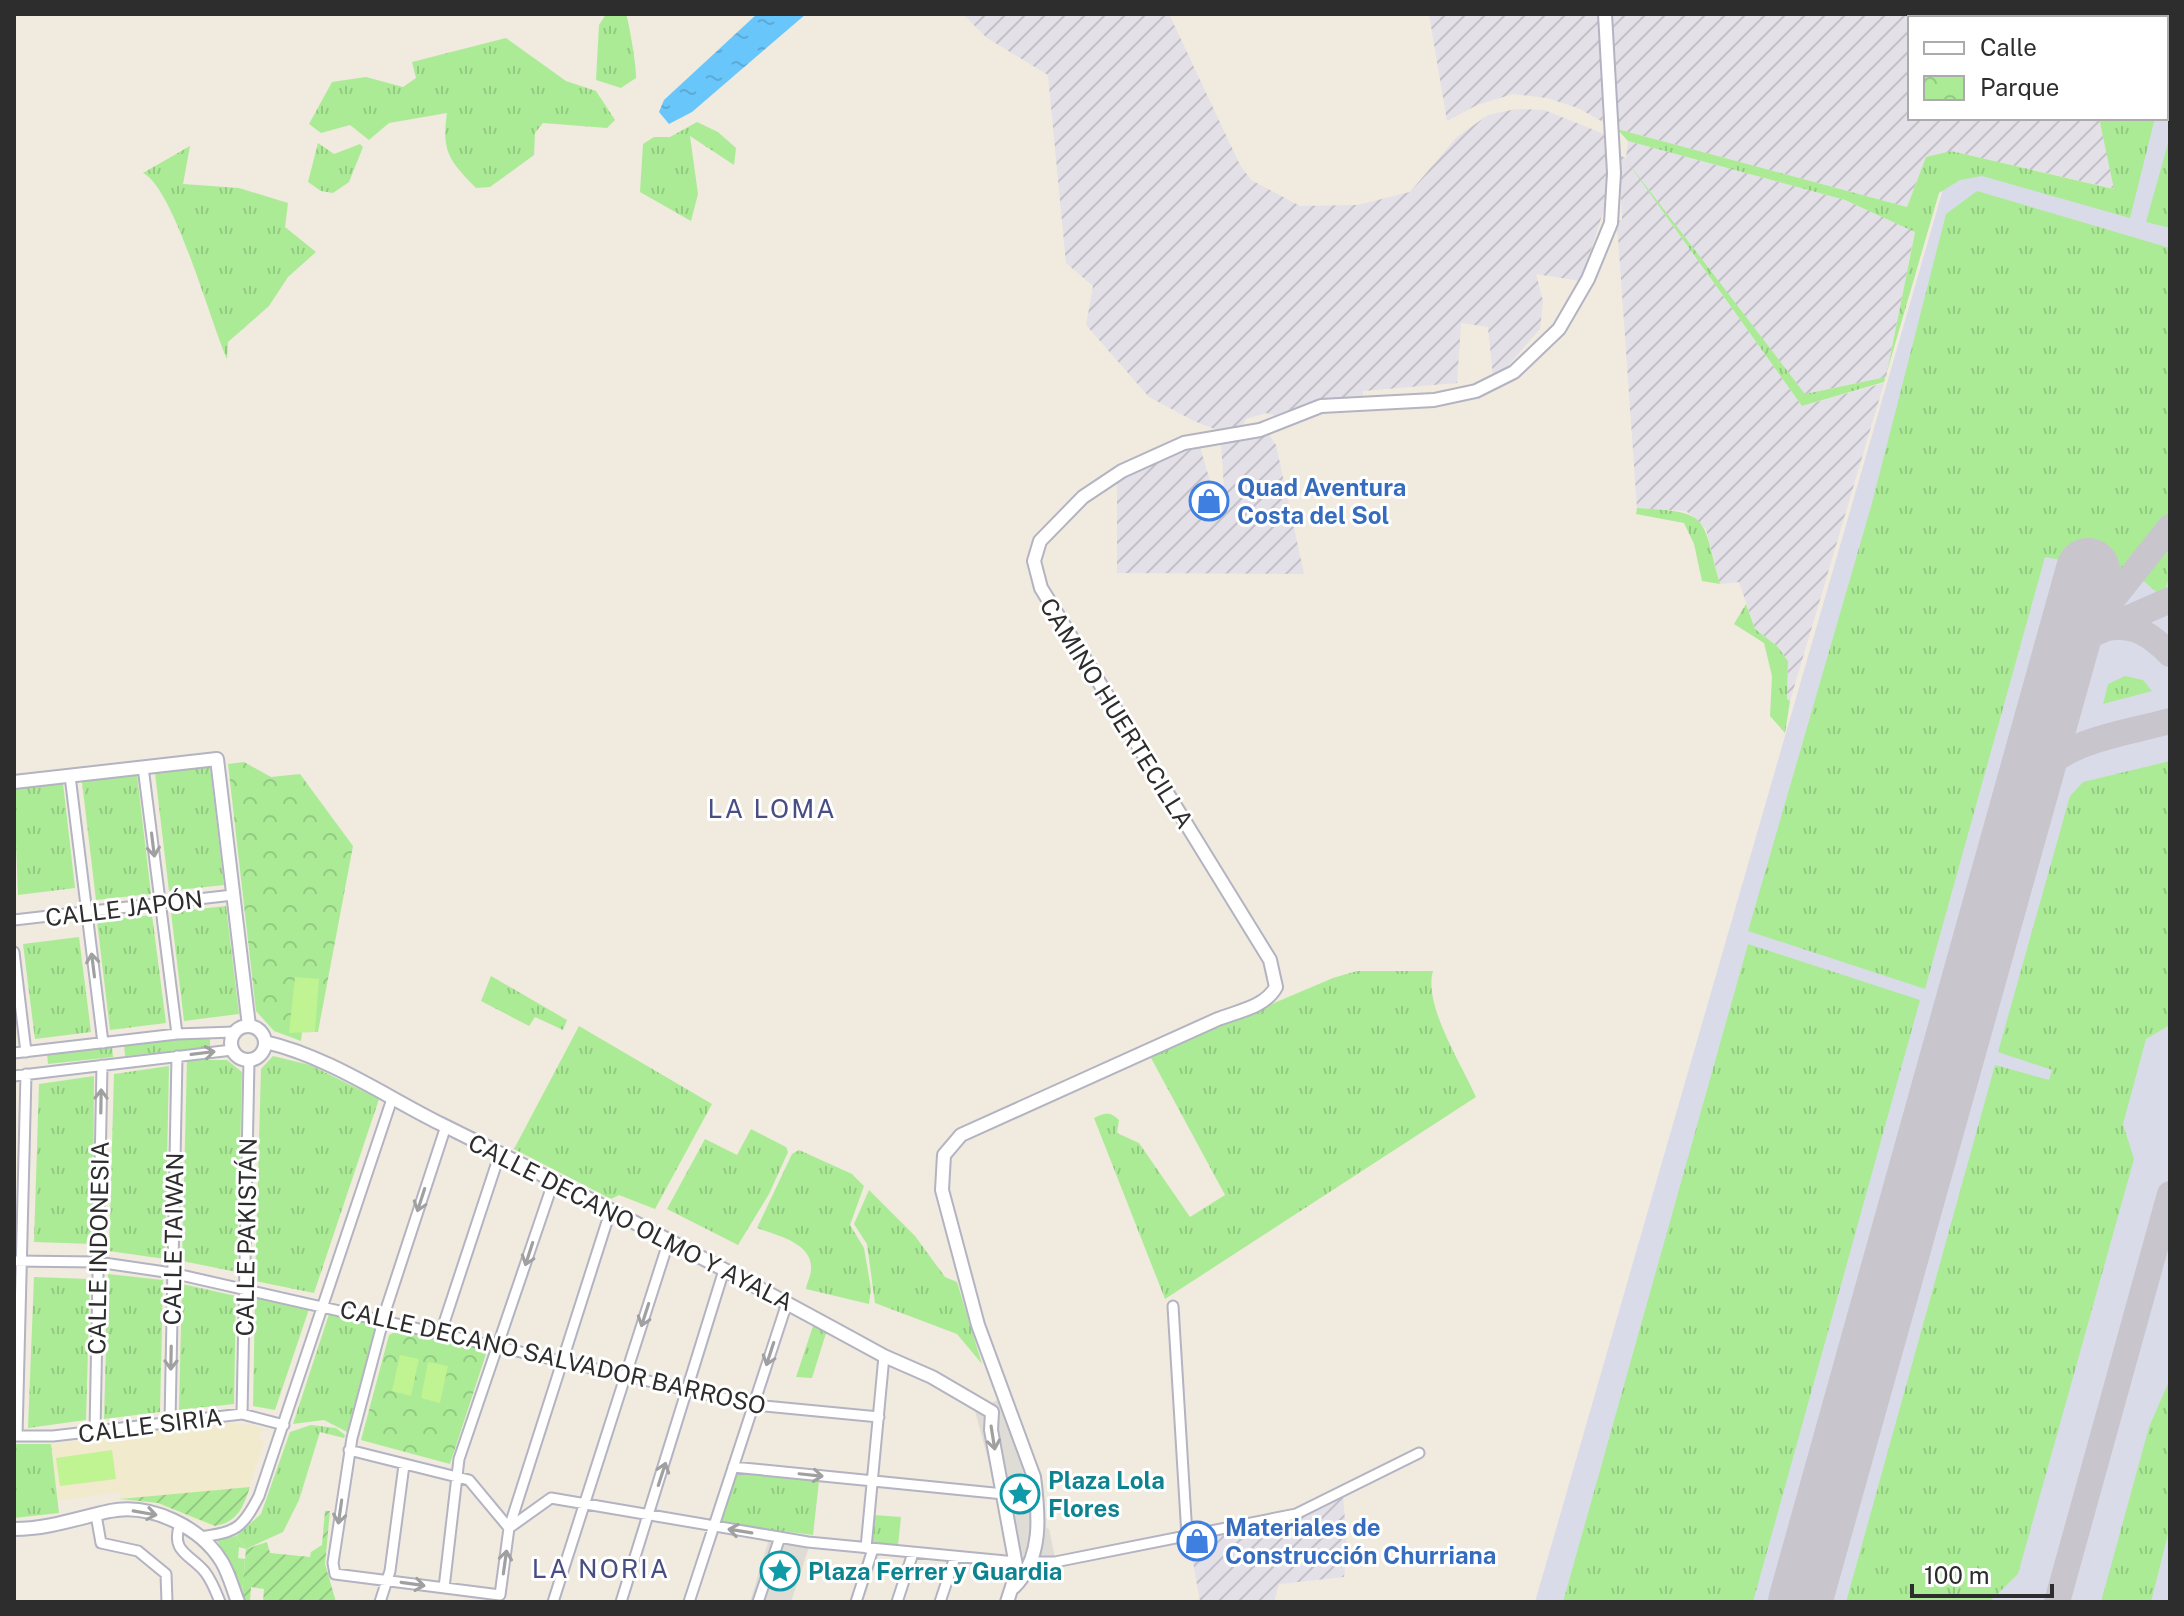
<svg xmlns="http://www.w3.org/2000/svg" width="2184" height="1616" viewBox="0 0 2184 1616" font-family="'Public Sans',sans-serif">
	<style>
		.industrial { fill: url(#industrial-furrows) }
		.education { fill: #f2eacd }
		.airport { fill: #dadbe9 }
		.grass { fill: url(#grass-tufts) }
		.forest { fill: url(#forest-firs) }
		.park { fill: url(#park-crowns) }
		.garden { fill: url(#garden-furrows) }
		.pitch { fill: #c0f391 }
		.plaza { fill: #dfdcd6 }
		.water { fill: url(#water-ripples) }
		.lines { fill: none; stroke-linecap: round; stroke-linejoin: round }
		.taxiway { stroke: #c8c6cc; stroke-width: 26 }
		.runway { stroke: #c8c6cc; stroke-width: 64 }
		.minor-casing { stroke: #b3b3c2; stroke-width: 13 }
		.tertiary-casing { stroke: #b3b3c2; stroke-width: 16 }
		.minor { stroke: #fff; stroke-width: 9 }
		.tertiary { stroke: #fff; stroke-width: 12 }
		.oneway { stroke: #a0a0a0 }
		.labels { text-anchor: middle; dominant-baseline: central; stroke-width: 6; stroke-linejoin: round; paint-order: stroke }
		.shop-label { font-size: 24px; font-weight: bold; fill: #366cbe; stroke: #fff; text-anchor: start }
		.street-label { font-size: 24px; fill: #2d2d2d; stroke: #fff }
		.culture-label { font-size: 24px; font-weight: bold; fill: #0d838f; stroke: #fff; text-anchor: start }
		.neighbourhood-label { font-size: 26px; letter-spacing: 2px; fill: #484d84; stroke: #fff }
	</style>
	<defs>
		<pattern id="industrial-furrows" width="10" height="10" patternUnits="userSpaceOnUse" patternTransform="scale(2)"><rect width="10" height="10" fill="#e3e0e8"/><path d="M-1 1l2-2M0 10L10 0M9 11l2-2" fill="none" stroke="#c3c0c7"/></pattern>
		<pattern id="grass-tufts" width="24" height="20" patternUnits="userSpaceOnUse" patternTransform="scale(2)"><rect width="24" height="20" fill="#abeb96"/><path d="M3 7l-1-3M5 7V3M7 7l1-3M15 17l-1-3M17 17v-4M19 17l1-3" fill="none" stroke="#93ca82"/></pattern>
		<pattern id="forest-firs" width="22" height="20" patternUnits="userSpaceOnUse" patternTransform="scale(2)"><rect width="22" height="20" fill="#abeb96"/><path d="M5 1l3.5 6h-7zM16 11l3.5 6h-7z" fill="#93ca82"/></pattern>
		<pattern id="park-crowns" width="20" height="18" patternUnits="userSpaceOnUse" patternTransform="scale(2)"><rect width="20" height="18" fill="#abeb96"/><path d="M2 6a3 3 0 1 1 6 0M12 15a3 3 0 1 1 6 0" fill="none" stroke="#93ca82"/></pattern>
		<pattern id="garden-furrows" width="10" height="10" patternUnits="userSpaceOnUse" patternTransform="scale(2)"><rect width="10" height="10" fill="#abeb96"/><path d="M-1 1l2-2M0 10L10 0M9 11l2-2" fill="none" stroke="#93ca82"/></pattern>
		<pattern id="water-ripples" width="26" height="14" patternUnits="userSpaceOnUse" patternTransform="scale(2)"><rect width="26" height="14" fill="#69c6fb"/><path d="M2 4q2-2 4 0t4 0M15 11q2-2 4 0t4 0" fill="none" stroke="#5baad7"/></pattern>
	</defs>
	<rect width="100%" height="100%" fill="#f0eadf"/>
	<path class="industrial" d="M963,14H1169L1240,165L1251,180L1300,206L1358,205L1410,192L1457,137L1488,115L1516,109L1544,110L1604,134L1609,172L1605,206L1581,281L1536,274L1543,301L1540,329L1504,370L1493,376L1488,327L1461,323L1457,383L1363,391V396L1321,399L1276,416L1266,413L1246,419L1242,427L1220,431L1194,421L1149,397L1086,325L1093,286L1066,263L1048,75L987,38Z
		M1429,14H1598L1603,122L1578,108L1547,98L1513,94L1477,105L1447,121Z
		M1611,14H2075L2076,18H1910V118H2099L2115,189L1951,151L1926,157L1907,207L1617,129Z
		M1628,141L1845,200L1915,231L1886,377L1805,394L1649,192L1802,406L1884,383L1790,701L1787,699L1788,661L1777,646L1755,629L1739,582L1720,584L1706,529L1686,511L1637,508L1618,236L1614,223L1622,220L1619,155L1626,158Z
		M1269,435L1276,445L1304,574L1117,573V481L1164,458L1200,447L1213,491L1224,487L1221,444Z
		M1343,1495L1347,1547L1344,1577L1279,1584L1274,1602H1200L1189,1539L1261,1528V1525Z"/>
	<path class="education" d="M221,1423L252,1425L268,1430L261,1432L259,1440L264,1441L241,1511L223,1525H207L158,1503L120,1499L119,1492L58,1501L51,1444Z"/>
	<path class="airport" d="M2170,68V1602H1535L1950,165L2127,212L2155,118H2166V82Z"/>
	<path class="grass" d="M606,14H626C629,22 637,69 636,78L621,88L596,80L599,25Z
		M506,38L566,81L596,91L615,120L607,128L543,123L535,133L534,155L490,187L476,188C450,161 441,152 447,113L389,123L369,140L350,125L321,133L309,124L332,82L366,77L403,87L416,78L412,62Z
		M2099,118H2155L2130,218L1982,176L1960,180L1939,193L1884,382L1802,406L1626,160L1805,394L1886,377L1915,232L1845,200L1628,141L1617,129L1907,207L1926,157L1951,151L2114,189Z
		M697,122L718,132L736,148L734,165L690,136L698,194L691,221L640,192L643,144L654,137H670Z
		M2170,136V228L2146,222Z
		M318,143L334,154L360,144L363,147L349,182L333,193L321,191L308,182Z
		M190,146L183,184L239,188L288,203L285,227L316,252L288,277L269,306L228,342L227,359C210,321 174,188 143,173Z
		M1977,191L2170,248V574L2163,598L2136,574L2045,557L1925,989L1748,931L1872,503L1946,214Z
		M1637,508C1712,512 1701,516 1720,584L1702,581L1694,544L1684,523L1636,514Z
		M1746,604L1755,629L1777,646L1788,661L1787,699L1790,701L1785,733L1770,716L1772,676L1764,643L1734,624Z
		M2125,676L2143,680L2152,691L2103,704L2108,684Z
		M2170,761V1025L2146,1039L2123,1124L2134,1159L2018,1574L1989,1602H1846L1995,1065L2049,1080L2052,1070L1998,1052L2070,796L2083,782Z
		M210,767L224,885L169,891L155,773Z
		M137,775L151,894L96,900L82,782Z
		M63,783L75,888L18,895L14,789Z
		M226,906L239,1014L184,1021L171,912Z
		M152,915L166,1023L110,1030L97,921Z
		M79,937L91,1032L35,1039L23,944Z
		M1748,944L1920,1000L1753,1602H1563Z
		M1357,971H1433C1423,1005 1462,1065 1476,1097L1165,1299L1094,1118C1104,1113 1110,1111 1119,1120L1117,1133L1139,1143L1190,1217L1225,1195L1150,1056L1333,978Z
		M491,976L567,1020L563,1030L535,1017L529,1026L481,1001Z
		M579,1026L712,1104L655,1209L619,1195L611,1199L514,1149Z
		M210,1035V1047L125,1056L124,1044Z
		M112,1046L113,1057L48,1064L47,1053Z
		M273,1056L310,1065L379,1099L314,1293L255,1281L261,1069Z
		M187,1060H227L242,1072L237,1272L182,1261Z
		M169,1066L165,1259L109,1251L114,1074Z
		M94,1076L93,1244L34,1242L39,1084Z
		M751,1129L786,1147L788,1152L769,1194L738,1245L667,1209L705,1139L737,1155Z
		M799,1150L852,1174L864,1186L850,1225L864,1248L871,1289L869,1304L806,1289C807,1282 811,1276 811,1269C813,1243 776,1235 757,1228L792,1154Z
		M869,1190L915,1236L945,1277L957,1282L982,1364L957,1334L875,1303L867,1244L854,1224Z
		M108,1274L163,1280L160,1412L104,1419Z
		M34,1277L90,1279L86,1420L28,1428Z
		M182,1284L236,1296L234,1404L179,1410Z
		M255,1297L309,1309L275,1410L253,1406Z
		M329,1314L376,1324L347,1432L324,1420L293,1424Z
		M814,1323L827,1330L812,1378L796,1377Z
		M2170,1379V1526L2151,1602H2101L2149,1427Z
		M311,1425L336,1428L345,1435L344,1438L320,1432L299,1500L283,1532L246,1549L236,1536L261,1514L290,1432Z
		M14,1444H51L59,1513L14,1518Z
		M736,1472L819,1481L813,1535L720,1523Z
		M874,1515L901,1517L898,1546L870,1544Z"/>
	<path class="forest" d="M236,1536L246,1549L239,1547L238,1558L245,1559L242,1594L217,1540Z"/>
	<path class="park" d="M244,762L271,777L300,774L353,846L318,1032H302L301,1041L274,1031L256,1011L228,764Z
		M399,1330L487,1351L450,1464L361,1440L389,1335Z"/>
	<path class="garden" d="M250,1487C243,1507 238,1522 215,1526L158,1503L120,1499Z
		M325,1511H330L325,1564L336,1602H263L264,1589L251,1587L250,1602H246L242,1594L246,1549L267,1542L270,1553L310,1557L311,1552L322,1545Z"/>
	<path class="pitch" d="M295,977L319,979L315,1032L289,1033Z
		M400,1355L419,1359L411,1396L392,1391Z
		M428,1362L448,1366L440,1403L421,1398Z
		M112,1450L116,1479L60,1486L56,1458Z"/>
	<path class="plaza" d="M1000,1399L1013,1405L1043,1482L1046,1528L1049,1529L1055,1558V1565L1039,1567L1022,1586L975,1411Z
		M768,1542L809,1547L791,1602H750Z"/>
	<path class="water" d="M757,14H806L692,112L669,124L659,112L664,100Z"/>
	<g class="lines">
		<path class="taxiway" d="M2107,628C2135,623 2152,636 2170,654
			M2086,637L2170,600
			M2062,663L2170,527
			M2029,781C2070,738 2115,736 2170,721
			M2057,1602L2170,1194"/>
		<path class="runway" d="M1800,1602L2088,570"/>
		<g class="minor-casing">
			<path id="minor" d="M143,767L177,1034
				M70,776L103,1043
				M14,920L233,895
				M14,952L26,1052
				M14,1053L177,1034L234,1032
				M14,1076L232,1050
				M446,1126L387,1306L352,1438L333,1563L335,1574L500,1595L509,1528L611,1209
				M14,1261L97,1262L172,1273L754,1405L879,1417
				M1173,1306L1187,1536
				M441,1332L500,1153
				M242,1414L249,1060
				M170,1422L177,1056
				M95,1431L102,1065
				M14,1436H53L242,1414L284,1425
				M17,1436L26,1074
				M349,1450L469,1480L509,1528
				M733,1467L1004,1494
				M96,1515L101,1543L138,1551L166,1574L167,1602
				M180,1524C170,1552 190,1554 205,1572C212,1581 216,1592 220,1602
				M509,1528L551,1498L808,1542L1016,1562
				M200,1537C236,1532 242,1529 259,1496L392,1099
				M866,1548L884,1356
				M1032,1562H1055L1296,1514L1419,1453
				M444,1588L459,1459L554,1180
				M380,1602L390,1571L404,1465
				M553,1602L669,1240
				M621,1602L724,1270
				M689,1602L787,1303
				M758,1602L780,1537
				M856,1602L873,1549
				M897,1602L913,1553
				M940,1602L955,1557"/>
		</g>
		<g class="tertiary-casing">
			<path id="tertiary" d="M14,782L217,759L249,1026
				M231 1043a17 17 0 1 1 34 0a17 17 0 1 1-34 0Z
				M265,1042C327,1056 385,1096 441,1124C591,1198 738,1276 884,1356L932,1377L992,1412
				M992,1412L991,1430L1017,1571L1007,1602
				M14,1529C48,1529 78,1518 110,1511C151,1503 201,1527 222,1562C229,1574 233,1589 238,1602
				M1014,1587C1043,1558 1039,1515 1034,1477L978,1325L942,1190L944,1155L961,1135L1218,1019C1239,1011 1265,1007 1276,987L1270,960L1041,588L1034,561L1040,541L1083,497L1122,471L1184,443L1260,430L1321,406L1434,400L1476,391L1514,372L1559,329L1588,279L1611,223L1614,173L1605,14"/>
		</g>
		<use href="#minor" class="minor"/>
		<use href="#tertiary" class="tertiary"/>
	</g>
	<defs><path id="oneway-shaft" d="M-6 0H5M1.5-3L5.5 0L1.5 3" fill="none" stroke-width="1.6" stroke-linecap="round" stroke-linejoin="round" transform="scale(2)"/></defs>
	<g class="oneway">
		<use href="#oneway-shaft" transform="translate(153 845) rotate(83)"/>
		<use href="#oneway-shaft" transform="translate(93 965) rotate(-97)"/>
		<use href="#oneway-shaft" transform="translate(203 1053) rotate(-7)"/>
		<use href="#oneway-shaft" transform="translate(101 1101) rotate(-89)"/>
		<use href="#oneway-shaft" transform="translate(421 1200) rotate(108)"/>
		<use href="#oneway-shaft" transform="translate(529 1254) rotate(108)"/>
		<use href="#oneway-shaft" transform="translate(645 1315) rotate(108)"/>
		<use href="#oneway-shaft" transform="translate(770 1354) rotate(108)"/>
		<use href="#oneway-shaft" transform="translate(171 1358) rotate(91)"/>
		<use href="#oneway-shaft" transform="translate(993 1438) rotate(81)"/>
		<use href="#oneway-shaft" transform="translate(662 1474) rotate(-72)"/>
		<use href="#oneway-shaft" transform="translate(811 1475) rotate(6)"/>
		<use href="#oneway-shaft" transform="translate(340 1512) rotate(98)"/>
		<use href="#oneway-shaft" transform="translate(145 1513) rotate(10)"/>
		<use href="#oneway-shaft" transform="translate(740 1531) rotate(-171)"/>
		<use href="#oneway-shaft" transform="translate(505 1562) rotate(-82)"/>
		<use href="#oneway-shaft" transform="translate(413 1584) rotate(8)"/>
	</g>
	<defs>
		<g id="shop-ring" transform="scale(2)"><circle r="9.5" fill="#fff" stroke="#3f7fe0" stroke-width="1.5"/><path d="M-5-2.5h2.3a2.7 3.5 0 0 1 5.4 0H5L5.5 6h-11ZM-1.5-2.5h3a1.5 2.3 0 0 0-3 0Z" fill="#3f7fe0"/></g>
		<g id="sight-ring" transform="scale(2)"><circle r="9.5" fill="#fff" stroke="#0f9aa8" stroke-width="1.5"/><path d="M0-6L1.8-2.2L6-1.7L2.9 1.2L3.7 5.4L0 3.3L-3.7 5.4L-2.9 1.2L-6-1.7L-1.8-2.2Z" fill="#0f9aa8"/></g>
	</defs>
	<g fill-rule="evenodd">
		<use href="#shop-ring" x="1209" y="501"/>
		<use href="#sight-ring" x="1020" y="1494"/>
		<use href="#shop-ring" x="1197" y="1541"/>
		<use href="#sight-ring" x="780" y="1571"/>
	</g>
	<g class="labels">
		<g class="shop-label">
			<text x="1237" y="487">Quad Aventura<tspan x="1237" dy="28">Costa del Sol</tspan></text>
			<text x="1225" y="1527">Materiales de<tspan x="1225" dy="28">Construcción Churriana</tspan></text>
		</g>
		<g class="street-label">
			<text transform="translate(1117 713) rotate(58)">CAMINO HUERTECILLA</text>
			<text transform="translate(124 908) rotate(-7)">CALLE JAPÓN</text>
			<text transform="translate(631 1222) rotate(27)">CALLE DECANO OLMO Y AYALA</text>
			<text transform="translate(246 1237) rotate(-89)">CALLE PAKISTÁN</text>
			<text transform="translate(173 1239) rotate(-89)">CALLE TAIWAN</text>
			<text transform="translate(98 1248) rotate(-89)">CALLE INDONESIA</text>
			<text transform="translate(553 1357) rotate(13)">CALLE DECANO SALVADOR BARROSO</text>
			<text transform="translate(150 1425) rotate(-7)">CALLE SIRIA</text>
		</g>
		<g class="culture-label">
			<text x="1048" y="1480">Plaza Lola<tspan x="1048" dy="28">Flores</tspan></text>
			<text x="808" y="1571">Plaza Ferrer y Guardia</text>
		</g>
		<g class="neighbourhood-label">
			<text x="772" y="808">LA LOMA</text>
			<text x="601" y="1568">LA NORIA</text>
		</g>
	</g>
	<rect width="2184" height="1616" fill="none" stroke="#2d2d2d" stroke-width="32"/>
	<rect x="1908" y="16" width="260" height="104" fill="#ffffff" stroke="#ababab" stroke-width="2"/>
	<rect x="1924" y="42" width="40" height="12" fill="#ffffff" stroke="#ababab" stroke-width="2"/>
	<text x="1980" y="56" font-size="24" fill="#2d2d2d">Calle</text>
	<rect x="1924" y="76" width="40" height="24" fill="url(#park-crowns)" stroke="#ababab" stroke-width="2"/>
	<text x="1980" y="96" font-size="24" fill="#2d2d2d">Parque</text>
	<path d="M1912 1584v12h140v-12" fill="none" stroke="#2d2d2d" stroke-width="4"/>
	<text x="1924" y="1584" font-size="24" fill="#2d2d2d" stroke="#ffffff" stroke-width="6" paint-order="stroke">100 m</text>
</svg>
